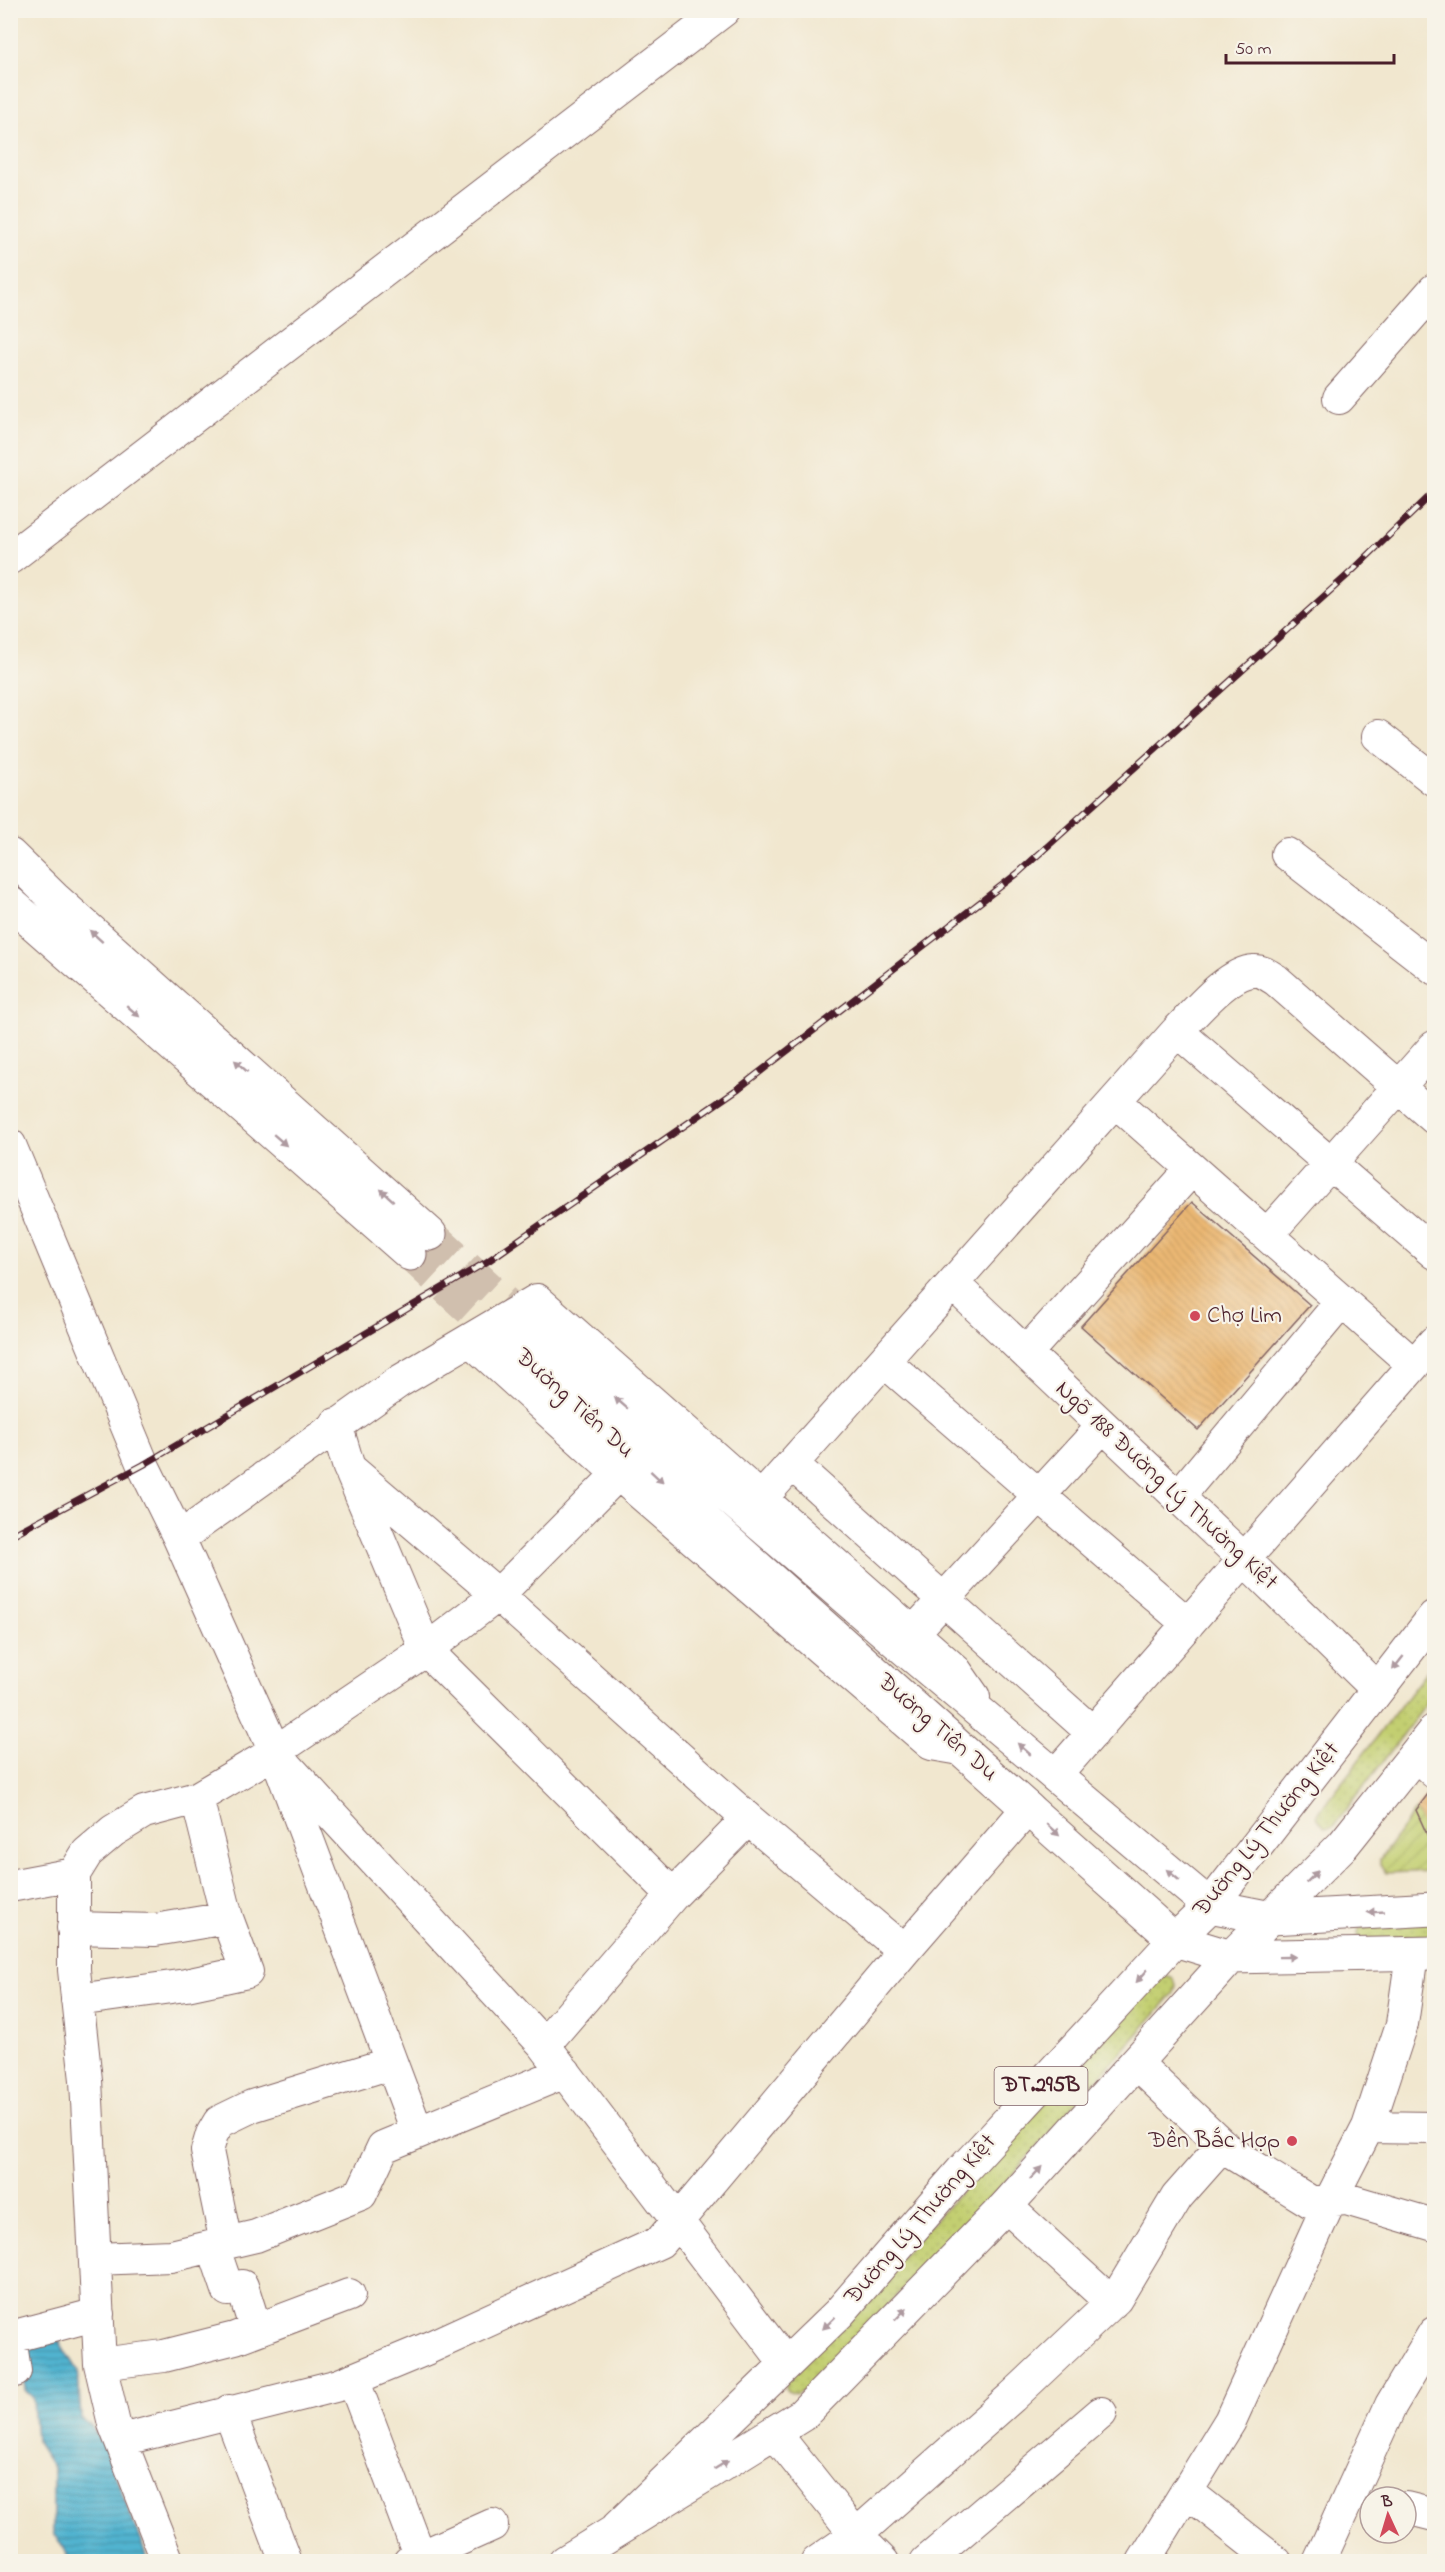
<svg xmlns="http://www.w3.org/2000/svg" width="1445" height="2572" viewBox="0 0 1445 2572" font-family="'Indie Flower',sans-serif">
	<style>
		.grass { fill: url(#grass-dots); stroke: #86774e; stroke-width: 1.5 }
		.garden { fill: url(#garden-furrows); stroke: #86774e; stroke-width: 1.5 }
		.water { fill: url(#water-rules); stroke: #4e6a7e; stroke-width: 1.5 }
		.building { fill: url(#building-back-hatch) }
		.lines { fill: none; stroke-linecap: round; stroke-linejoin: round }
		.major-tunnel { stroke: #d0bfae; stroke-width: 33; stroke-dasharray: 33 16; stroke-linecap: butt }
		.minor-casing { stroke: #846564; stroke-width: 34 }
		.major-casing { stroke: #846564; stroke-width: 35 }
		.minor { stroke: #fff; stroke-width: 32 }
		.major { stroke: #fff; stroke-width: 33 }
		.rail-casing { stroke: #4a1f2b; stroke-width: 7 }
		.rail { stroke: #f7f3e8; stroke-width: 4.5; stroke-dasharray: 14; stroke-linecap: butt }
		.oneway { fill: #ae9aa0 }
		.poi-dot { fill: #d1495b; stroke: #f7f3e8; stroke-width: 2 }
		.labels { text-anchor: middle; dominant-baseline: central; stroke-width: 4.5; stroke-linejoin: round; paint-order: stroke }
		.shield { fill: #f7f3e8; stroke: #7e5f64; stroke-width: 1.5 }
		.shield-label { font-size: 22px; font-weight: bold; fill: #4a1f2b }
		.poi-label { font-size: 24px; fill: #4a1f2b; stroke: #f7f3e8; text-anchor: start }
		.street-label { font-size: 24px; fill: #4a1f2b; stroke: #f7f3e8 }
	</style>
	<defs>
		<pattern id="grass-dots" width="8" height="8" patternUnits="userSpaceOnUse" patternTransform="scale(1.5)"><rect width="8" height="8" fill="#c3cf71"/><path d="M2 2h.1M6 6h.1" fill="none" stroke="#a9b162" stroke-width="1.8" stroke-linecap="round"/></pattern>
		<pattern id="garden-furrows" width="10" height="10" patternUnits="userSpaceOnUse" patternTransform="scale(1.5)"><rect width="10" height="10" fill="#c3cf71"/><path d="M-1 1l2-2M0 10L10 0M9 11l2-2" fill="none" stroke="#a9b162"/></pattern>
		<pattern id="water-rules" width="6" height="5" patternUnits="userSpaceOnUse" patternTransform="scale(1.5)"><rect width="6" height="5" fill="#51b4d0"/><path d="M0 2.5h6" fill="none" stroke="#4592a9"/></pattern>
		<pattern id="building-back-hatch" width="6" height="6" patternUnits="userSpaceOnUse" patternTransform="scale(1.5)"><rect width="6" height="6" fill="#ebb873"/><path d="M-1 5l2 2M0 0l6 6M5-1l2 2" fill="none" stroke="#cb9e64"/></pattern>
	</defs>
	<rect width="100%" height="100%" fill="#f7f3e8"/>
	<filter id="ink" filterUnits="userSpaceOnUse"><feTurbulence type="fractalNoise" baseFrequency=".0167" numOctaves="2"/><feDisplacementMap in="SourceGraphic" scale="12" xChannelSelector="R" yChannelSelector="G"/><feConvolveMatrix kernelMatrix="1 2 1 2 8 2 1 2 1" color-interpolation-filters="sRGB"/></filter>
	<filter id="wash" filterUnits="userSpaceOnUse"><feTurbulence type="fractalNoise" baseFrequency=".008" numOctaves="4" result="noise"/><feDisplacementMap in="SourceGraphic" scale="24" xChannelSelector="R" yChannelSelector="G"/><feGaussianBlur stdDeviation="1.35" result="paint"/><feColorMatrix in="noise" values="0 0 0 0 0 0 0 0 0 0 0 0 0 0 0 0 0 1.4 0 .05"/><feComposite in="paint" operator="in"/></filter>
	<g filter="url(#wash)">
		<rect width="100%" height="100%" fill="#f1e7cf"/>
		<path class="grass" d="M1434,1662V1694L1334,1826L1325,1828L1317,1817L1320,1811Z
			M1434,1918V1939L1357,1940L1359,1928Z
			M1165,1976L1174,1979L1176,1985L1174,1993L1013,2174L808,2388L795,2394L787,2391L785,2381L1156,1982Z"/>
		<path class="garden" d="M1416,1810L1434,1849V1871L1386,1873L1380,1864V1859Z"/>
		<path class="water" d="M59,2341L78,2372L81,2418L91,2426L103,2443L148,2561H63L67,2555L64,2547L53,2534V2467L36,2441L33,2399L25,2390L22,2359L36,2343Z"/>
		<g id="blocks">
			<path class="building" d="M1192,1202L1310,1305L1198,1430L1081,1326Z
				M1434,1789V1850L1416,1810L1431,1790Z"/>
		</g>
	</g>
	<g filter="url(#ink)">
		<use href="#blocks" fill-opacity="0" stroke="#846564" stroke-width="1.5"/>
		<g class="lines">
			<path class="major-tunnel" d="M430,1234L528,1324
				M410,1254L503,1340"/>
			<g class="minor-casing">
				<path id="minor" d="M1339,398L1434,290
					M10,558L724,10
					M1378,736L1434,780
					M1287,854L1434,968
					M1177,1031L1434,1253
					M1115,1101L1414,1365
					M10,1145L143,1465L179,1538L275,1752L417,2131
					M1267,1235L1434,1047
					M953,1284L1244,1559L1377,1689
					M471,1341L618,1474L931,1744L961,1749
					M1026,1353L1192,1169
					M884,1361L1188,1624
					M336,1424L349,1468L498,1595L748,1819
					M792,1464L1093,1733
					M352,1474L426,1650L673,1895
					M1178,1497L1342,1301
					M749,1512L1177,1031C1195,1013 1228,972 1254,971C1262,970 1269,976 1276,980L1434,1118
					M179,1538L400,1381L537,1300L956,1671L974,1697
					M901,1646L1103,1426
					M1416,1755L1434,1772
					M285,1764L544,2045L786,2364
					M1055,1776L1434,1342
					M10,1886L74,1874
					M73,1928L155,1930L227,1918
					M77,2000L186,1985L247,1972L227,1918L197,1798
					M544,2045L673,1895L748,1819L904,1951
					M1137,2064L1230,2152L1311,2202L1346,2199L1434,2225
					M1368,2127L1434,2128
					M1006,2206L1112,2303
					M226,2243L207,2151L212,2134L219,2122L252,2106L391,2063
					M213,2246L228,2290L242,2286L256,2330
					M95,2259L171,2256L256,2236L361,2194L383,2147L565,2072
					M10,2337L15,2371
					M11,2337L98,2314
					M100,2364L164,2356L235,2338L349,2295
					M353,2379L420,2557
					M229,2411L286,2562
					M774,2432L856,2535L883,2562
					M121,2440L339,2385L426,2349L660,2242L904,1951L1028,1808
					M1186,2491L1276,2562
					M1406,2508L1434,2515
					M168,2562L114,2424L100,2364L86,2080L74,1970V1874L87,1853L113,1831L144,1812L197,1798L275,1752L426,1650L498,1595L618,1474
					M409,2562L492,2525
					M817,2562L856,2535L1012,2397L1116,2299L1177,2197L1223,2145
					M926,2562L1101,2413
					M1143,2562L1230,2421L1330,2201L1368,2127L1402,2024L1412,1954
					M1319,2562L1391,2405L1434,2333"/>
			</g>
			<g class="major-casing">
				<path id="major" d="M10,855L54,898L430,1234
					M10,903L410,1254
					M528,1324L901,1646L1210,1906L1271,1918L1434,1909
					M503,1340L1175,1940L1231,1957L1434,1953
					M617,2528L839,2313L962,2171L1175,1940L1210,1906L1434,1617
					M565,2562L802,2415L1006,2206L1231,1957L1343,1845L1434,1731"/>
			</g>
			<use href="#minor" class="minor"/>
			<use href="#major" class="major"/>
			<g class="rail-casing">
				<path id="rail" d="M10,1536L143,1465L488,1261L739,1088L1018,873L1352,571L1434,492"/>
			</g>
			<use href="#rail" class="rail"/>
		</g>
		<defs><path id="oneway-solid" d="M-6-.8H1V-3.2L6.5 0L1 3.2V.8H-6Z" transform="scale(1.5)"/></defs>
		<g class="oneway">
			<use href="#oneway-solid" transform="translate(96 936) rotate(-138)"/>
			<use href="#oneway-solid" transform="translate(133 1011) rotate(41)"/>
			<use href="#oneway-solid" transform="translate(241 1066) rotate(-138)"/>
			<use href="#oneway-solid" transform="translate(280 1140) rotate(41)"/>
			<use href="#oneway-solid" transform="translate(387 1195) rotate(-138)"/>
			<use href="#oneway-solid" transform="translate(621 1403) rotate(-139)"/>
			<use href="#oneway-solid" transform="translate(657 1477) rotate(43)"/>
			<use href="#oneway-solid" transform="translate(1398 1663) rotate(128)"/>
			<use href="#oneway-solid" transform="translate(1024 1749) rotate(-139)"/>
			<use href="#oneway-solid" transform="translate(1053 1830) rotate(42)"/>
			<use href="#oneway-solid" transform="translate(1173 1875) rotate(-140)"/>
			<use href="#oneway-solid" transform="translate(1312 1877) rotate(-45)"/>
			<use href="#oneway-solid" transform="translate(1376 1912) rotate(177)"/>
			<use href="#oneway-solid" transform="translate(1287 1957) rotate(-1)"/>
			<use href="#oneway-solid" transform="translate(1142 1976) rotate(132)"/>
			<use href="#oneway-solid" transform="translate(1036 2173) rotate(-47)"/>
			<use href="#oneway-solid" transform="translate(901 2314) rotate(-46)"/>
			<use href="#oneway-solid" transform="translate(829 2323) rotate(136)"/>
			<use href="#oneway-solid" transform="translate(721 2465) rotate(-32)"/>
		</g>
	</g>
	<g class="poi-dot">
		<circle cx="1195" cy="1316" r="6"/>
		<circle cx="1292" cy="2141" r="6"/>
	</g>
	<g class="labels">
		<rect class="shield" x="994.5" y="2067" width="93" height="38" rx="4.5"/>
		<g class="shield-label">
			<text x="1041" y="2086">ĐT.295B</text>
		</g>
		<g class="poi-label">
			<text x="1207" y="1316">Chợ Lim</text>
			<text x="1280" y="2141" text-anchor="end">Đền Bắc Hợp</text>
		</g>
		<g class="street-label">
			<text transform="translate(574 1404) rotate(42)">Đường Tiên Du</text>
			<text transform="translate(1166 1486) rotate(43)">Ngõ 188 Đường Lý Thường Kiệt</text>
			<text transform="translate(937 1728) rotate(41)">Đường Tiên Du</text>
			<text transform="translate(1267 1830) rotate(-51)">Đường Lý Thường Kiệt</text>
			<text transform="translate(921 2220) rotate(-49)">Đường Lý Thường Kiệt</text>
		</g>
	</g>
	<rect width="1445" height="2572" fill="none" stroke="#f7f3e8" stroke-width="36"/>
	<g transform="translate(1388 2515) rotate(356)"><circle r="28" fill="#f7f3e8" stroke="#b29e9c" stroke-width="1.5"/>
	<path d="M0-4.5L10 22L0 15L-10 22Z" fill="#d1495b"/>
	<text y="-9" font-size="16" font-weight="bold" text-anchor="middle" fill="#4a1f2b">B</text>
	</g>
	<path d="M1226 54v9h168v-9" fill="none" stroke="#4a1f2b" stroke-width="3"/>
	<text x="1235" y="54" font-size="18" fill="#4a1f2b" stroke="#f7f3e8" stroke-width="4.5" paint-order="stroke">50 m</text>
</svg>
